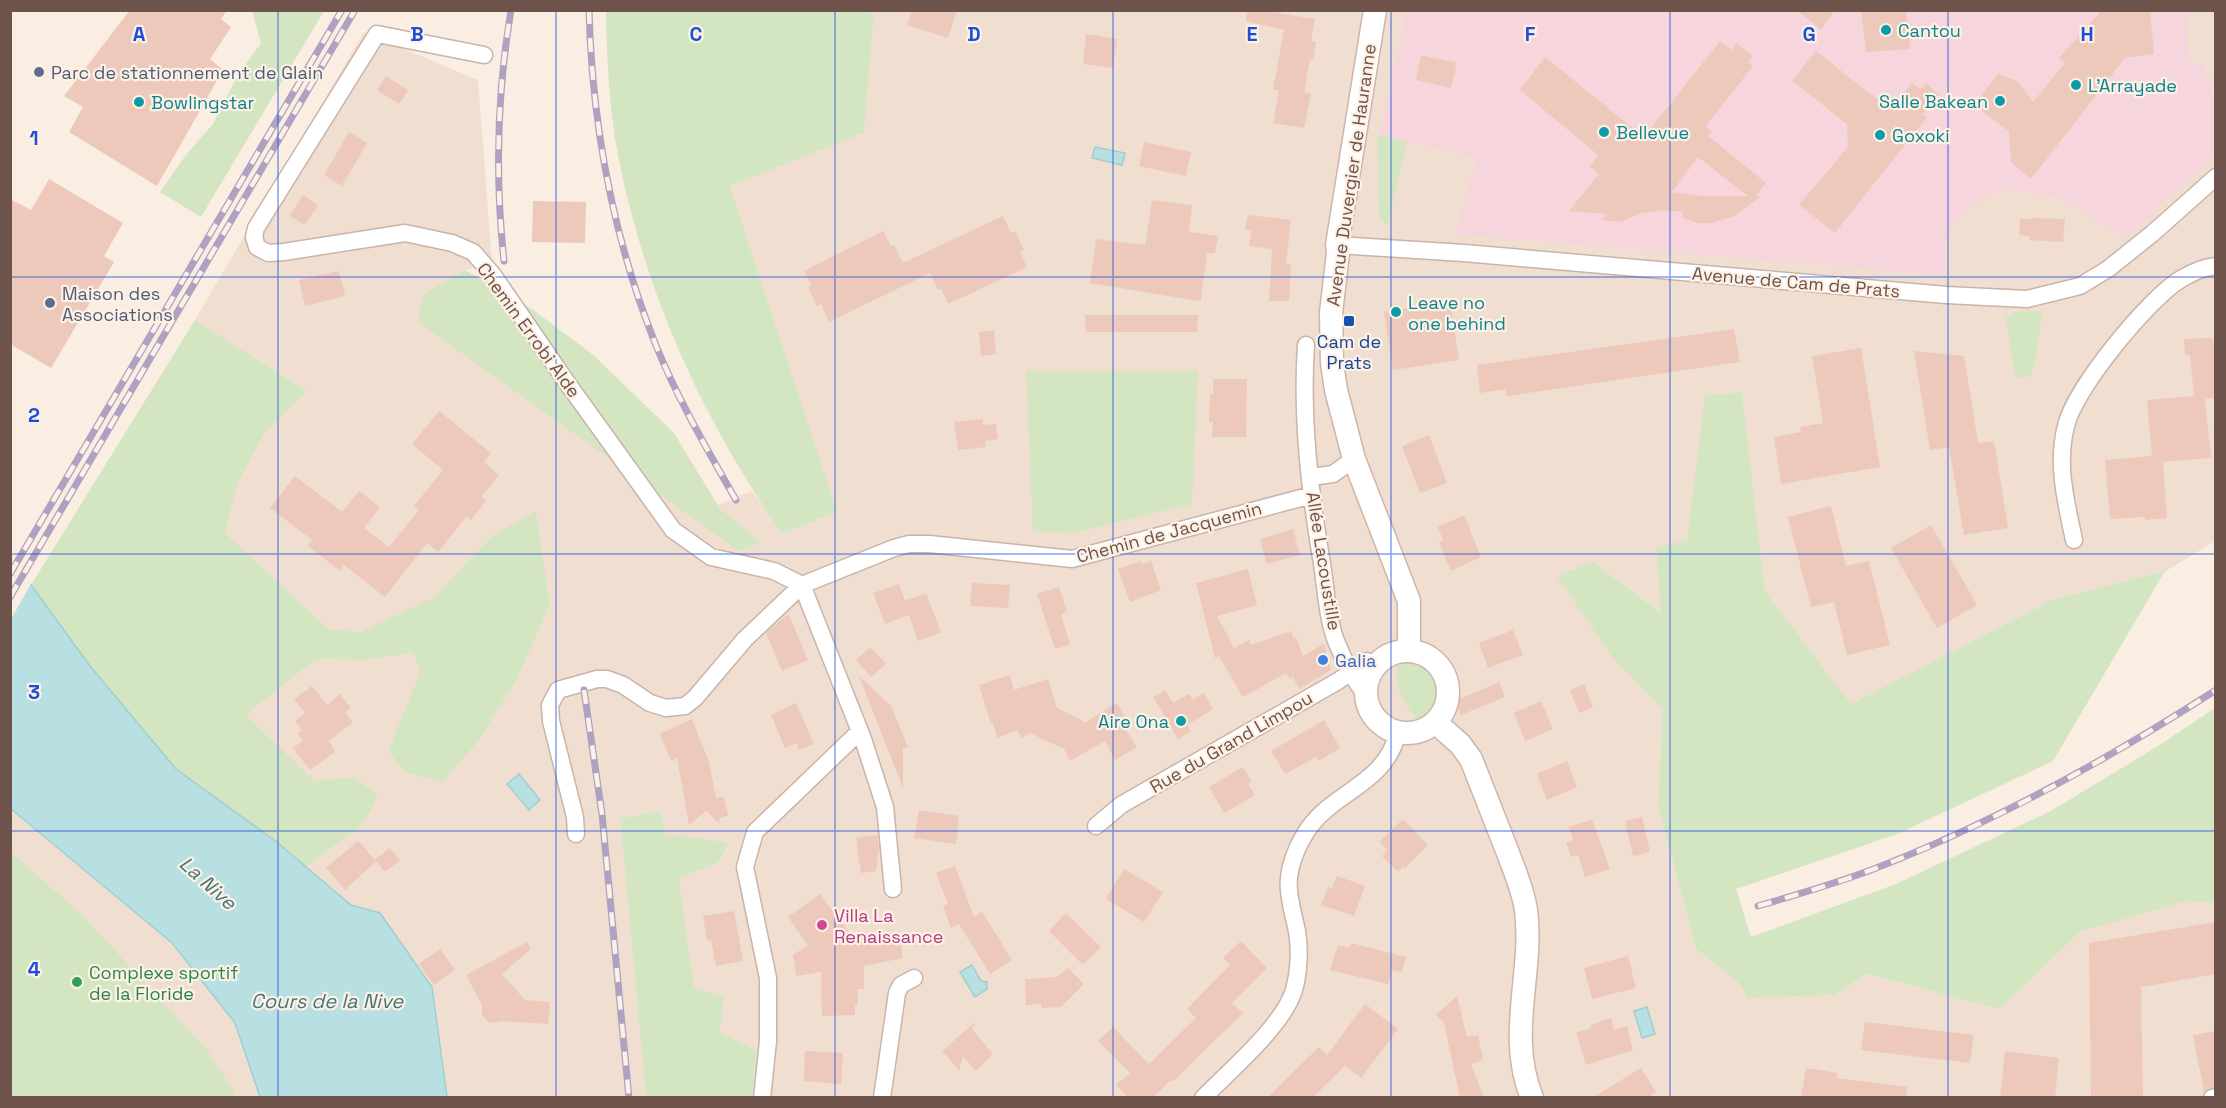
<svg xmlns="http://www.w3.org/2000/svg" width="2226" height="1108" viewBox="0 0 2226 1108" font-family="'Space Grotesk',sans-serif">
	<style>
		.residential { fill: #f0ded0 }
		.medical { fill: #f7d5dd }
		.green { fill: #d4e5c1 }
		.water { fill: #b8dfe1; stroke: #9fcfd1; stroke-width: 1.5 }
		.pier { fill: #faede1 }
		.building { fill: #ecc9bb; fill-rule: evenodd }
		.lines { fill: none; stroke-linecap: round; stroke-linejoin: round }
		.minor-casing { stroke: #c9b4a9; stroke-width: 19 }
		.secondary-casing { stroke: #ceb5a9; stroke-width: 25 }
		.minor { stroke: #fff; stroke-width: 16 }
		.secondary { stroke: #fff; stroke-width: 22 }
		.rail-casing { stroke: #afa1c1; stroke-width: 7 }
		.rail { stroke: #fdf1e6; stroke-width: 4.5; stroke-dasharray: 14; stroke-linecap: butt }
		.grid { fill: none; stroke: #1d4ed8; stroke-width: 1.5; stroke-opacity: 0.55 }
		.culture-dot { fill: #0f9aa8; stroke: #fdf1e6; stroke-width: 2 }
		.service-dot { fill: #5c6f8a; stroke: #fdf1e6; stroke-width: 2 }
		.transit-dot { fill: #1a4fb4; stroke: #fdf1e6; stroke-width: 2 }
		.shop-dot { fill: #3f7fe0; stroke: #fdf1e6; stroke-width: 2 }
		.hotel-dot { fill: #d1479c; stroke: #fdf1e6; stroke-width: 2 }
		.leisure-dot { fill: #2e9e5b; stroke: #fdf1e6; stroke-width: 2 }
		.labels { text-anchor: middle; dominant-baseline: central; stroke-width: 4.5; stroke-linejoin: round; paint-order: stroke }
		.culture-label { font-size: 18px; fill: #0d838f; stroke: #fdf1e6; text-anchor: start }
		.service-label { font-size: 18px; fill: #4e5e75; stroke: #fdf1e6; text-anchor: start }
		.street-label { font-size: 18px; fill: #6e534a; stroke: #fdf1e6 }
		.transit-label { font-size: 18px; fill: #164399; stroke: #fdf1e6 }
		.shop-label { font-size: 18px; fill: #366cbe; stroke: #fdf1e6; text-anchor: start }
		.hotel-label { font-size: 18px; fill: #b23c85; stroke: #fdf1e6; text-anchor: start }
		.leisure-label { font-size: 18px; fill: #27864d; stroke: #fdf1e6; text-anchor: start }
		.water-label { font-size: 20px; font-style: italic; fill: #437779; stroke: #fdf1e6 }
		.grid-label { font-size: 20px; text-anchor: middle; font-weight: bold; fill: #1d4ed8; stroke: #fdf1e6; stroke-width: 4.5; stroke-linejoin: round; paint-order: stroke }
	</style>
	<rect width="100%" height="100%" fill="#faede1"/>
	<path class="residential" d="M867,11H2215V541L2166,571L2054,599L1851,704L1765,591L1742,392L1705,395L1687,540L1656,549L1662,612L1593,562L1612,657L1663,708L1658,805L1696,949L1738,982L1748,998L1835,995L1865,974L2000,1009L2080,932L2187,901L2215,903V1097H752L756,1051L720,1032L724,997L694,987L679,878L718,863L729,844L682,836H666L659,811L620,818L646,1097H447L432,987L380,913L351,905L306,867L363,824L354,777L314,781L245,716L316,659L365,660L413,653L420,672L388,751L479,740L516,681L550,605L536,512L492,536L433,598L360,632L329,629L225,533L238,483L264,434L307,391L195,320L364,32L478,80L492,262L465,270L739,551L761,542L716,506L752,491L783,534L837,512L730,186L864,133L874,15Z
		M10,809L171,943L235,1023L260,1097H11Z"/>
	<path class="medical" d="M1407,10L2186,11L2190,63H2203L2216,103L2215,155L2125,238L2056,197L2004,189L1980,201L1962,215L1951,229L1945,243V275L1455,234L1477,158L1380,135Z"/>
	<path class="green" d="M252,11H324L201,217L160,192L185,156L213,124L238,75L261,43Z
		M867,11L874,15L864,133L730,186L837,512L782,534C704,421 646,296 619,160C609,111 607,61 606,11Z
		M1380,135L1407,142L1387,227L1379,216L1377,137Z
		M465,270L533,310L592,354L674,433L720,509L762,542L739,551L418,322L423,295Z
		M2039,311L2042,315C2038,336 2038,356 2031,376L2015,378L2006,317L2015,312Z
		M195,320L307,391L264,434L238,483L225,533L329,629L360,632L433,598L492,536L536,511L550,605L516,681L479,740L442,782L407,773L388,751L420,672L413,653L365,660L316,659L246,715L314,781L354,777L378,796L363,824L306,867L278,843L176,769L90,667L31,585Z
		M1026,371H1198L1192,504L1073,533L1033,531Z
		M1742,392L1765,591L1851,704L2054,599L2165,571L2053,761L1897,834L1736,889L1751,937L1896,884L2051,811L2158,746L2215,708V903L2187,901L2080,932L2000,1009L1866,974L1835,995L1748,998L1738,982L1696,949L1658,805L1663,709L1612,657L1557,576L1593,562L1661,612L1656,548L1687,540L1705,395Z
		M1402,661C1440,660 1455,706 1417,720C1403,702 1394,687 1397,664Z
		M660,811L666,836H682L729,843L718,863L679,878L694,987L724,997L720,1032L756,1051L752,1097H646L620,818Z
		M11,852L81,914L207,1050L231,1087L235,1097H11Z"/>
	<path class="water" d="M1095,147L1125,153L1122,165L1092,158Z
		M10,556L90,666L176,769L278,843L351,905L380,913L432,987L447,1097H260L235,1023L172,943L11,809Z
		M519,774L540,800L529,810L507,784Z
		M972,965L981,981L987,982V989L975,997L960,972Z
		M1647,1007L1655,1034L1642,1038L1634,1011Z"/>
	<path class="pier" d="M10,553L32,582L11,619H10Z"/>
	<path class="building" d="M130,10H227L221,19L231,27L210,59L223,70L157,186L69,132L83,107L64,96Z
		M912,10H957L948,38L907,25Z
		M1248,10H1260L1315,19L1311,41L1316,42L1313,60L1310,59L1304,93L1311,94L1304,128L1273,123L1279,90H1273L1284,30L1246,21Z
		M1797,10H1835L1821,30Z
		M1861,10H1906L1910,49L1866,52Z
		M2102,10H2150L2154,54L2125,58L2031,179L2011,162L2009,131L1974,105L1998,74L2017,81L2033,102L2065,63L2059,58Z
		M1086,34L1117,39L1113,68L1083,64Z
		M1720,41L1732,50L1737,43L1753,56L1748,62L1753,66L1706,126L1712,131L1708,136L1766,183L1755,196H1761L1734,216L1712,223H1698L1682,218L1683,212L1665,210L1641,213L1621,222L1602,220L1607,214L1569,211L1599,174L1590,167L1598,155L1520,90L1545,57L1640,134L1643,131L1647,133ZM1698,157L1748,196H1701L1672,192Z
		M1816,51L1891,110L1912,83L1920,90L1926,83L1939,95L1923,114L1927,117L1835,233L1799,205L1848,147L1847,124L1792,81Z
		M1421,55L1457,63L1451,88L1416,80Z
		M386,76L408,90L399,104L377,90Z
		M349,132L367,143L342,186L324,175Z
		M1144,142L1191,152L1186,176L1139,166Z
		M49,179L123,223L104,256L114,262L51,368L10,344V199L31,210Z
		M303,195L318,205L305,225L290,216Z
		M1152,200L1192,205L1189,232L1218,236L1215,253H1207L1201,300L1198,301L1090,283L1096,239L1145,245Z
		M533,201L586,202L585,243L532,242Z
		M1248,215L1291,220L1286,264L1291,265L1289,301H1269L1272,249L1249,246L1251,231L1245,230Z
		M1003,216L1011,233L1015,231L1024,250L1020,252L1027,267L948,304L941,289L938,290L930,273L829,322L821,304L817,306L808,287L812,286L804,271L883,231L891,246L894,245L903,263Z
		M2030,218L2065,219L2063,242L2029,240V236L2019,235L2020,219H2030Z
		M339,271L345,296L305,306L299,280Z
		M1450,302L1459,360L1393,370L1384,312Z
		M1085,315H1198L1197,332H1086Z
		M1734,329L1740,362L1507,396L1505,389L1480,393L1477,365Z
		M994,330L996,354L981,356L979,332Z
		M2212,338V341H2216V398L2205,399L2211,458L2163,462L2167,518L2145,520V517L2110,519L2105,460L2152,456L2147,400L2194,396L2190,355H2185L2184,339Z
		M1861,348L1880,467L1781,484L1774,437L1801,432L1800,427L1823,423L1812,356Z
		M1914,351L1964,356L1978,443L1994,441L2008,528L1964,535L1949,447L1930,450Z
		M1213,379H1247L1246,437H1212L1213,422H1209L1210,394H1213Z
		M439,411L491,453L484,462L499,475L481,497L486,501L471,520L467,516L438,552L427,543L385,597L344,565L340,571L308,546L312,540L270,508L295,476L342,512L359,491L380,507L364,528L389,547L419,510L414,506L443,470L412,444Z
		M983,419V425L996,424L998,439L985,441L986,447L958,450L954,422Z
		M1429,435L1447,483L1420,493L1402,446Z
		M1831,506L1846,566L1869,561L1890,645L1847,655L1834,602L1811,607L1788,517Z
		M1464,515L1481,557L1451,571L1439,542L1443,540L1438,527Z
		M1931,525L1977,605L1937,628L1891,548Z
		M1293,529L1300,555L1267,564L1260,539Z
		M1141,561L1142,564L1151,561L1161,590L1130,602L1118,569Z
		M1248,569L1257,605L1217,616L1234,648L1249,640L1251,645L1291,631L1294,639L1296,637L1303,656L1324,644L1331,670L1299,689L1293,677L1290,679L1286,673L1243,697L1219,656L1215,658L1196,583Z
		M972,583L1010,585L1008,608L970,606Z
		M899,584L905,601L926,593L941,632L918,641L909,615L885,624L873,593Z
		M1059,587L1067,612L1061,614L1070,645L1055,649L1037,594Z
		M789,615L808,660L782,671L766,633L783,618Z
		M1513,630L1523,655L1488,668L1479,643Z
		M870,647L886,664L871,677L856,660Z
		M1010,675L1014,690L1048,679L1057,708L1082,720L1084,723L1117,703L1129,725L1125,728L1137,747L1115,760L1105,741L1070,761L1064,749L1030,733L1021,738L1017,730L997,738L993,723L991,724L979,685Z
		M859,676L891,706L908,747L903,748V788Z
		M1499,682L1505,697L1461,715L1455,701Z
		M1584,684L1593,707L1579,713L1570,690Z
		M312,686L327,705L340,694L351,708L345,712L353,722L329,741L335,752L310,770L293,748L303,741L297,733L302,730L295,721L305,713L294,699Z
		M1165,690L1173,703L1189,694L1193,700L1204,693L1213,709L1187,725L1191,731L1178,739L1153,697Z
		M1541,701L1553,729L1525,741L1514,713Z
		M796,703L814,744L799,750L797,743L785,748L771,715Z
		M692,719L709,762L716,798L724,797L728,816L719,818L720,824L706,811L689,825L677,758L671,761L660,734Z
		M1324,720L1340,748L1319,761L1316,757L1285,774L1271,751Z
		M1567,761L1577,787L1547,800L1537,774Z
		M1243,767L1252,782L1248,784L1255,795L1224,813L1209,787Z
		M919,810L959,816L956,844L914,838Z
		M1642,817L1650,852L1633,856L1625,821Z
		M1403,819L1428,845L1405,868L1403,867L1398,872L1382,856L1388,850L1379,842Z
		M1592,820L1610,869L1585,877L1578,855L1571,857L1566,842L1573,840L1569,827Z
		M877,835L879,849L876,871L861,873L856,838Z
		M358,841L376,861L345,890L326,868Z
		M389,848L400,860L385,872L375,860Z
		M955,866L974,917L982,912L1012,960L990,974L959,924L951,928L943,906L948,904L936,873Z
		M1124,869L1163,892L1144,922L1106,899Z
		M1337,876L1365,886L1354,916L1321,905L1328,887L1332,888Z
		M820,894L853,938L899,932L903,958L864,966V989H858V1005H855V1015L822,1016L821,972L796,976L793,955L808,945L788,917Z
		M734,911L743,961L716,966L711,940L707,941L703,916Z
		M1066,913L1101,947L1083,965L1049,931Z
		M2216,922V974L2141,987L2143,1098H2091L2089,943Z
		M1241,941L1267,968L1232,1003L1243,1013L1172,1082L1171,1080L1152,1098H1128L1116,1085L1130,1073L1098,1041L1113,1027L1149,1064L1196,1018L1187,1009L1230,965L1223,958Z
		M527,942L531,949L502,974L525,1000L550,1002L548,1024L501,1021L495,1023L488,1022L482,1014V1005L466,975Z
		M1351,943L1406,957L1402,972L1392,970L1388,984L1330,970L1338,945L1349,948Z
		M440,949L455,970L434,985L419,964Z
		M1628,956L1636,988L1592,999L1584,968Z
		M1068,968L1084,984L1061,1007L1041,1008V1004L1026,1005L1025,979L1057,977Z
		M1457,996L1467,1037L1478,1035L1483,1060L1471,1064L1484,1098H1460L1444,1023L1436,1015Z
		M1365,1004L1398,1029L1361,1078L1345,1066L1312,1098H1267L1319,1047L1327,1055Z
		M1611,1018L1614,1030L1627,1026L1633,1050L1586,1065L1576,1033L1591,1028V1025Z
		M975,1022L972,1029L993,1054L976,1071L963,1056L959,1070L942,1051Z
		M1865,1022L1974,1035L1970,1063L1861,1050Z
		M2216,1031V1087L2204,1092L2193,1035Z
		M805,1051L843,1053L841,1084L804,1081Z
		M2005,1051L2059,1058L2055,1098H2000Z
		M1641,1068L1656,1092L1647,1098H1592Z
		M1806,1068L1837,1073L1836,1078L1907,1087L1906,1098H1801Z"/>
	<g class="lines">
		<g class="minor-casing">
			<path id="minor" d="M484,55L377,34L256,228L254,237L257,247L268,253L284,252L405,233L452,243L473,252L493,275L568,384L673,530L711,557L774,571L802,585
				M1337,245L1464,253L1946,295L2027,299L2080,286L2108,269L2153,233L2216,177
				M1306,345C1301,418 1310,492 1322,564C1326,589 1327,617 1336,641C1344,661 1354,680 1367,697
				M1311,477L1333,474L1354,459
				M2074,540C2066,502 2056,464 2066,426C2074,389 2149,298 2181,279C2191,273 2204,267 2216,266
				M802,585L863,739L885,807L893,889
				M1096,826L1121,805L1338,681L1367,661
				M576,834L575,817L551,721L550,705L558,690L597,679H607L623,685L650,703L666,708L685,706L695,698L745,639L802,585L894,548L909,544H929L1072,559L1312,495
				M762,1098L768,1041V978L745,867L755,832L860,731
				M882,1098L897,993L901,985L914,978
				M1203,1098C1230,1070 1283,1026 1294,990C1299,972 1300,949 1297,931C1294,917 1290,904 1289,890C1287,872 1295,850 1305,834C1330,791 1385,787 1398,732
				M2212,1098L2216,1097"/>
		</g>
		<g class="secondary-casing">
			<path id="secondary" d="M1375,10L1337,245L1338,253L1331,313L1332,363L1336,390L1354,459L1409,601V651
				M1366 692a41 41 0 1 1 82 0a41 41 0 1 1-82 0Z
				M1435,722L1460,744L1471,759C1483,790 1496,822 1508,853C1515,872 1523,890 1526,910C1534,974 1506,1034 1532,1098"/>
		</g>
		<use href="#minor" class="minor"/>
		<use href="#secondary" class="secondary"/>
		<g class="rail-casing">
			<path id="rail" d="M589,10C592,125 613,237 655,343C677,398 707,449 736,500
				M504,261C495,177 497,93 511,10
				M10,574L342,10
				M10,597L355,10
				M584,690L602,814L629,1098
				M1758,906C1796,895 1834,884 1871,870C1992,824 2107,760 2216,690"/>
		</g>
		<use href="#rail" class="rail"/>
	</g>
	<path class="grid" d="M278,10V1098M556,10V1098M835,10V1098M1113,10V1098M1391,10V1098M1670,10V1098M1948,10V1098M10,277H2216M10,554H2216M10,831H2216"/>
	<g class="culture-dot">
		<circle cx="1886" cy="30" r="6"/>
		<circle cx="2076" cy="85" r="6"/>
		<circle cx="2000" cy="101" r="6"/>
		<circle cx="139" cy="102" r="6"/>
		<circle cx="1604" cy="132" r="6"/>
		<circle cx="1880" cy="135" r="6"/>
		<circle cx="1396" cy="312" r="6"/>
		<circle cx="1181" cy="721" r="6"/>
	</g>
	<g class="service-dot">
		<circle cx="39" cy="72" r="6"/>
		<circle cx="50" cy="303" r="6"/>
	</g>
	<rect class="transit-dot" x="1343" y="315" width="12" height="12" rx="3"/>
	<circle class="shop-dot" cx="1323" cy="660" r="6"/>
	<circle class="hotel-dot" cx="822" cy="925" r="6"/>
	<circle class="leisure-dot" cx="77" cy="982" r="6"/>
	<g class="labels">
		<g class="culture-label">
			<text x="1898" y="30">Cantou</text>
			<text x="2088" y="85">L'Arrayade</text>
			<text x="1988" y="101" text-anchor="end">Salle Bakean</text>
			<text x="151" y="102">Bowlingstar</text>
			<text x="1616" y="132">Bellevue</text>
			<text x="1892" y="135">Goxoki</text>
			<text x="1408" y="302">Leave no<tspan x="1408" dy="21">one behind</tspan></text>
			<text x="1169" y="721" text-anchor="end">Aire Ona</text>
		</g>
		<g class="service-label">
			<text x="51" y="72">Parc de stationnement de Glain</text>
			<text x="62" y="293">Maison des<tspan x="62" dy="21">Associations</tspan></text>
		</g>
		<g class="street-label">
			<text transform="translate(1351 175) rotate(-82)">Avenue Duvergier de Hauranne</text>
			<text transform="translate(1796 282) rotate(5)">Avenue de Cam de Prats</text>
			<text transform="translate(529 330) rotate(54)">Chemin Errobi Alde</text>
			<text transform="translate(1169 532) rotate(-15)">Chemin de Jacquemin</text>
			<text transform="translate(1324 561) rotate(81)">Allée Lacoustille</text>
			<text transform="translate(1231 742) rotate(-30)">Rue du Grand Limpou</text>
		</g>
		<g class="transit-label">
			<text x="1349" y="341">Cam de<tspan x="1349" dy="21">Prats</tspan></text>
		</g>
		<g class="shop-label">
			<text x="1335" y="660">Galia</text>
		</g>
		<g class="hotel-label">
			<text x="834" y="915">Villa La<tspan x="834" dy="21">Renaissance</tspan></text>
		</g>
		<g class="leisure-label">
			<text x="89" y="972">Complexe sportif<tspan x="89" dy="21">de la Floride</tspan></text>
		</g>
		<g class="water-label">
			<text transform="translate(208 883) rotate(42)">La Nive</text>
			<text x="327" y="1001">Cours de la Nive</text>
		</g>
	</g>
	<g class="grid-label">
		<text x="139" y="41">A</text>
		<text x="417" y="41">B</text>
		<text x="696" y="41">C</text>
		<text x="974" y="41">D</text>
		<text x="1252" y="41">E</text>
		<text x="1530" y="41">F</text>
		<text x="1809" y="41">G</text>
		<text x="2087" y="41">H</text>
		<text x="34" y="145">1</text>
		<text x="34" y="422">2</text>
		<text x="34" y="699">3</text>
		<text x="34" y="976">4</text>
	</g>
	<rect width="2226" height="1108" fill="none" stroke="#6e534a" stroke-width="24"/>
</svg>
